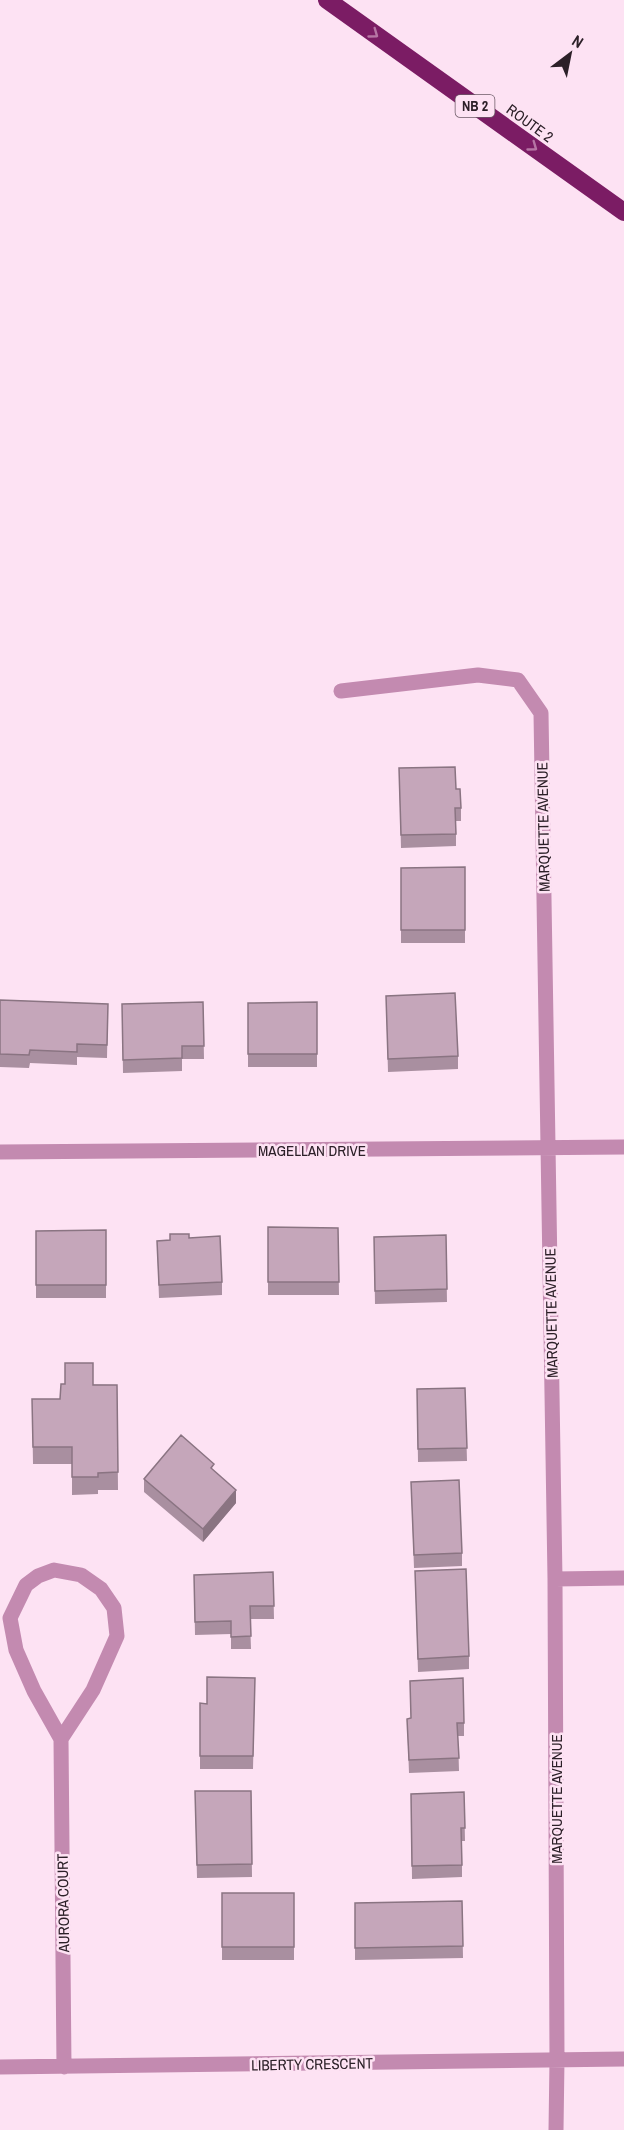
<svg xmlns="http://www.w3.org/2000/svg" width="624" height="2130" viewBox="0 0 624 2130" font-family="'Archivo Narrow',sans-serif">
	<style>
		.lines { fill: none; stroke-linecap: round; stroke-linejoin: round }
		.minor { stroke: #c38ab0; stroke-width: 15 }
		.motorway { stroke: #7b1c64; stroke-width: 18 }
		.wall { fill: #a98fa0 }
		.shaded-wall { fill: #8a7482 }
		.building { fill: #c5a6ba; stroke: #8a7482; stroke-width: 1.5 }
		.oneway { stroke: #b675a4 }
		.labels { text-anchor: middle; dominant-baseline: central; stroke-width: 5; stroke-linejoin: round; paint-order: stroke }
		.shield { fill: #fde2f3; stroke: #6b5a65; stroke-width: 1.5 }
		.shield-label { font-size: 14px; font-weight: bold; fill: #2c2028 }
		.street-label { font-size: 15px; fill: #2c2028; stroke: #fde2f3 }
	</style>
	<rect width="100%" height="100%" fill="#fde2f3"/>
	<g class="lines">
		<path class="minor" d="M341,691L478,675L518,680L541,713L555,1579L557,2060L556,2130
			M0,1152L624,1147
			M555,1579L624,1578
			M61,1739L93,1690L117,1636L114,1608L101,1589L81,1575L54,1570L38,1576L26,1585L10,1618L16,1650L34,1691L61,1739L64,2067
			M0,2067L624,2059"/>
		<path class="motorway" d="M327,0L624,212"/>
	</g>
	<path class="wall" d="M399,768L456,789L461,808V821H456V846L401,848Z
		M465,867V943H401V868Z
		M386,996L458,1056V1069L388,1072Z
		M0,1000L108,1004L107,1058L77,1057V1065L30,1063L29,1068L0,1067Z
		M203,1002L204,1059H182V1071L123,1073L122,1004Z
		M317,1002V1067H248V1003Z
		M268,1227L338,1228L339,1295H268Z
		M106,1230V1298H36V1231Z
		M446,1235L447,1302L375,1304L374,1237Z
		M170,1240L222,1282V1295L159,1298L157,1241Z
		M65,1384L117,1385L118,1490H98V1494L72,1495V1464H33L32,1399H60Z
		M465,1388L467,1461L418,1462L417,1389Z
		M214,1471L236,1503L203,1542L144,1492V1479Z
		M411,1482L462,1553V1566L414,1568Z
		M415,1571L469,1656V1669L418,1672Z
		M273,1572L274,1619H250L251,1649H231V1634L195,1635L194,1575Z
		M255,1678L253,1769H200V1703L207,1704Z
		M410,1681L464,1723V1736H458L459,1771L409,1773L407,1719L411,1718Z
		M195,1791H251L252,1877L197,1878Z
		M464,1792L465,1841H462V1877L412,1879L411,1794Z
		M222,1893H294V1960H222Z
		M462,1901L463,1958L355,1960V1903Z"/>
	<path class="shaded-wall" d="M236,1490V1503L203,1542V1529Z"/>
	<path class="building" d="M455,767L456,789H460L461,808H455L456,834L401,835L399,768Z
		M465,867V930H401V868Z
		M455,993L458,1056L388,1059L386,996Z
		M0,1000L108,1004L107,1045L77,1044V1052L30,1050L29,1055L0,1054Z
		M203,1002L204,1046H182V1058L123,1060L122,1004Z
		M317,1002V1054H248V1003Z
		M268,1227L338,1228L339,1282H268Z
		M106,1230V1285H36V1231Z
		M170,1234H189V1238L220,1236L222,1282L159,1285L157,1241L170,1240Z
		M446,1235L447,1289L375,1291L374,1237Z
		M65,1363H93V1385H117L118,1472L98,1473V1477H72V1447H33L32,1399H60L61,1384H65Z
		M465,1388L467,1448L418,1449L417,1389Z
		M181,1435L214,1464L211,1468L236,1490L203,1529L144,1479Z
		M459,1480L462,1553L414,1555L411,1482Z
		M466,1569L469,1656L418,1659L415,1571Z
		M273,1572L274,1606H250L251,1636L231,1637V1621L195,1622L194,1575Z
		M207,1677L255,1678L253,1756H200V1703L207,1704Z
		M463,1678L464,1723H457L459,1758L409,1760L407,1719L411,1718L410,1681Z
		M195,1791H251L252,1864L197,1865Z
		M464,1792L465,1828H461L462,1865L412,1866L411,1794Z
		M222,1893H294V1947H222Z
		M462,1901L463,1946L355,1948V1903Z"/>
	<defs><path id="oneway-chevron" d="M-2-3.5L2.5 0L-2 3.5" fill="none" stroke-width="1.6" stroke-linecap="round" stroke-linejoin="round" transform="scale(1.5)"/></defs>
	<g class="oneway">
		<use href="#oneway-chevron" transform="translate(374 34) rotate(36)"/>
		<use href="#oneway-chevron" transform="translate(533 147) rotate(36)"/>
	</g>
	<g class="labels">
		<rect class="shield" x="455.5" y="95" width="39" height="22" rx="4.5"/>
		<g class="shield-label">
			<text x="475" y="106">NB 2</text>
		</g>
		<g class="street-label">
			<text transform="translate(530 123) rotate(36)">ROUTE 2</text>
			<text transform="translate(543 827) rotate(-91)">MARQUETTE AVENUE</text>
			<text x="312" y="1150">MAGELLAN DRIVE</text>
			<text transform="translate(551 1313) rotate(-91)">MARQUETTE AVENUE</text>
			<text transform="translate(556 1799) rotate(-90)">MARQUETTE AVENUE</text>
			<text transform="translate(63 1903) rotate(-91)">AURORA COURT</text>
			<text transform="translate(312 2064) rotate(-1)">LIBERTY CRESCENT</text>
		</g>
	</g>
	<g transform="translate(570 54) rotate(32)" stroke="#fde2f3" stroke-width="4.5" paint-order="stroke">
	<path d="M0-4.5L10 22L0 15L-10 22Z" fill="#2c2028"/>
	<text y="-9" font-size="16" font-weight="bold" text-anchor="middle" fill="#2c2028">N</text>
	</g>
</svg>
